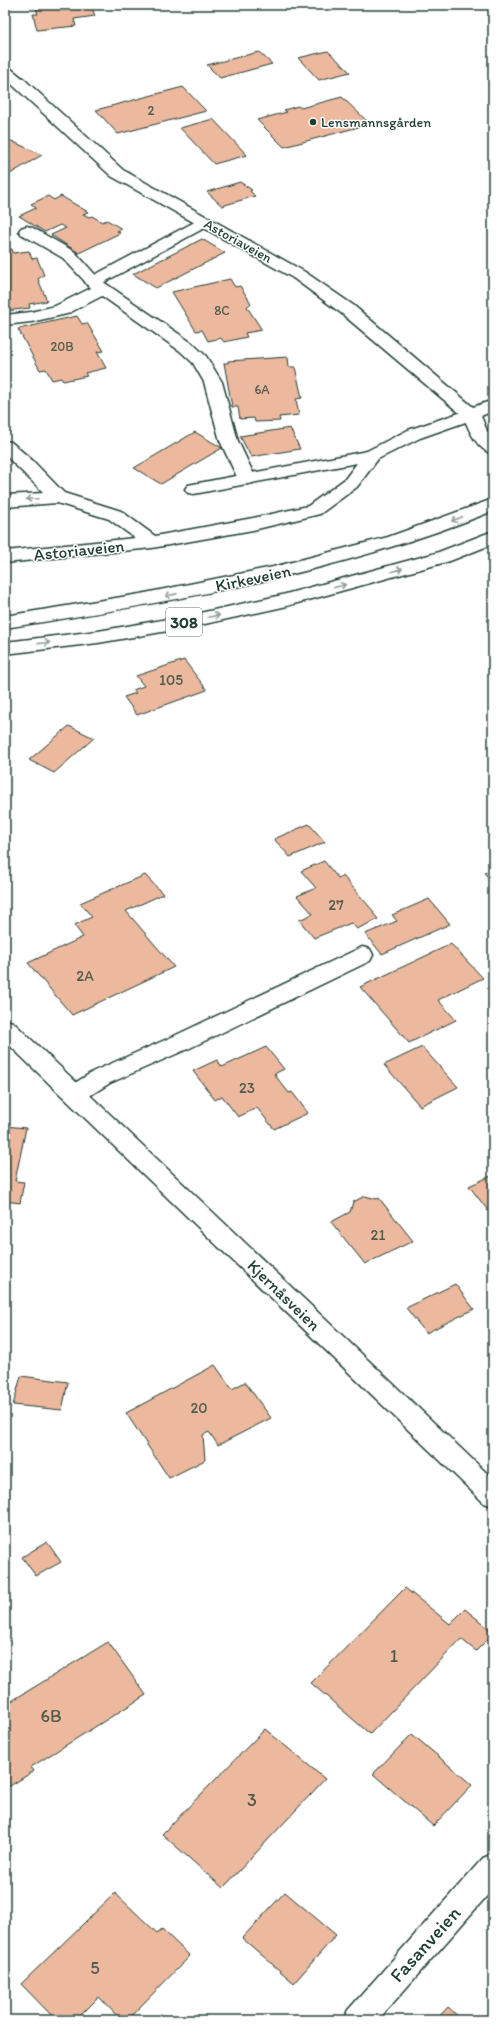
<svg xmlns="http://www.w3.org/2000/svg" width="498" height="2025" viewBox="0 0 498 2025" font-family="Itim,sans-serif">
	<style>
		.building { fill: #ecb89e; stroke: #1f3d34 }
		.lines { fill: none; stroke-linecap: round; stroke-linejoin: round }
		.service-casing { stroke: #1f3d34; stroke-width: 3 }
		.minor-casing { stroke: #1f3d34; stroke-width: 3 }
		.secondary-casing { stroke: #1f3d34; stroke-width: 3 }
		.primary-casing { stroke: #1f3d34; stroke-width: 3 }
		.service { fill: #fff; fill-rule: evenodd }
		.minor { fill: #fff; fill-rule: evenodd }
		.secondary { fill: #fff; fill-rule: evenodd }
		.primary { fill: #fff; fill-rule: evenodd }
		.oneway { stroke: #8f9e9a }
		.poi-dot { fill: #1f3d34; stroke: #fff; stroke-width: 1.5 }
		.labels { text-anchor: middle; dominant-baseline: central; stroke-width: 3; stroke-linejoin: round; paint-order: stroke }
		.far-number-label { font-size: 13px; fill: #525c4e }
		.far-poi-label { font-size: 14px; fill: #1f3d34; stroke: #fff; text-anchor: start }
		.far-street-label { font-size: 14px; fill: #1f3d34; stroke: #fff }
		.number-label { font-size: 15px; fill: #525c4e }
		.shield { fill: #fff; stroke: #627771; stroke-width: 1 }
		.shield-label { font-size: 16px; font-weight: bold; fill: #1f3d34 }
		.street-label { font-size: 17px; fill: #1f3d34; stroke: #fff }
		.near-number-label { font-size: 18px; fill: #525c4e }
		.near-street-label { font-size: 20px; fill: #1f3d34; stroke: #fff }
	</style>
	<rect width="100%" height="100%" fill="#fff"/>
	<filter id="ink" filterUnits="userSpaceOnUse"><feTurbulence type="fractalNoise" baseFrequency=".025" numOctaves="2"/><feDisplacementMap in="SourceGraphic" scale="8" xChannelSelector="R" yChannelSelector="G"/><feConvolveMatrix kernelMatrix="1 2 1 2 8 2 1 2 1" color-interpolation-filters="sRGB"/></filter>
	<g filter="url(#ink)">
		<path class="building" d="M35,5H71L36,8Z
			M71,5H91L95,16L74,19L76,26L37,30L33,14H38L36,8Z
			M328,51L350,72L319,80L298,58Z
			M259,52L272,64L220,78L207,65Z
			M183,87L206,111L118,134L96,110Z
			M342,97L370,124L284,147L257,120L287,112L284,110L298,106L301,108Z
			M213,119L247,155L214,164L180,128Z
			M5,138L42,155L10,174L5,175Z
			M240,182L252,190L250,191L255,196L222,206L207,192Z
			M48,196L54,200L61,196L88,212L83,214L89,217L92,216L102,222L107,220L122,229L117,231L120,233L79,253L51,235L66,228L60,225L45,232L19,216L36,208L31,204Z
			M202,239L225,253L156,288L133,274Z
			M12,249L13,253L29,251L32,259L37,258L44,275L38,279L47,301L29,304L30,308L6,311L5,250Z
			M230,279L235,287L240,286L251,303L247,307L262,330L245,333L247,337L224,342L221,338L208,341L202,330L196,331L172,292Z
			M77,316L82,324L87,323L104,351L97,352L106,368L85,373L87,376L63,381L61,378L52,380L46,369L40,370L18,329Z
			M288,357L289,367H295L302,398L296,399L299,415L279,417L280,421L255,422L254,418L240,419L238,407H232L224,363H228V361Z
			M290,428L300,449L251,457L240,436Z
			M195,432L222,448L161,484L134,468Z
			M184,660L207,690L137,715L124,697L136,693L133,690L144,686L136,676Z
			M69,726L94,738L54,773L29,760Z
			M309,824L325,842L290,857L274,839Z
			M324,861L338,878L343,876L374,912L373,913L378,919L357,929L351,923L314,938L299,920L313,914L297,896L316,888L301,871Z
			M493,869V882L484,873Z
			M145,875L163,894L126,911L174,967L72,1015L28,963L83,937L74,925L92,917L80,903Z
			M429,899L450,924L382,954L365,934L397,921L392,915Z
			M451,944L483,978L438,1000L456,1020L409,1043L360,987Z
			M266,1047L284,1069L274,1074L289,1093L292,1092L308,1113L274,1129L257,1108L238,1117L222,1096L215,1100L193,1071L217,1060L222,1067Z
			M422,1047L458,1087L420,1106L384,1065Z
			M5,1126L26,1128L15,1181L24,1182L20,1203L5,1201Z
			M493,1175V1217L469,1186Z
			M365,1196L377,1199L379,1198L413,1241L365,1264L331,1222L350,1212L353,1202Z
			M455,1284L474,1309L426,1333L406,1308Z
			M215,1365L232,1389L245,1382L271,1418L218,1445L209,1432L203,1435L205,1460L169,1478L126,1413Z
			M21,1376L68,1382L62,1410L13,1405Z
			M47,1542L61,1562L36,1576L22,1557Z
			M405,1588L450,1624L465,1609L493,1632V1634L476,1651L461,1639L370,1734L311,1683Z
			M108,1642L146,1695L31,1767L34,1771L5,1789V1705Z
			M265,1729L325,1779L223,1888L162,1834Z
			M412,1734L472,1785L433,1826L373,1774Z
			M285,1892L336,1935L294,1983L242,1938Z
			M115,1893L157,1933L162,1929L190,1956L127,2020H121L99,1997L76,2020H56L21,1984Z
			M448,2007L462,2020H436Z"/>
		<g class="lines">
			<g class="service-casing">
				<path id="service" d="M204,217L210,219L212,222L210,225L99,285L93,287L87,285L85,282L87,279Z
					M471,409L477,410L480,414L477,418L420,438L378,459L357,487L320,514L253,530L152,548L5,563V551L135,538L109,519L57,503L5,507V495L44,493L5,455V441L11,442L32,460L64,493L121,511L155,536L253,518L308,506L345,479L357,463L194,494L188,493L185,489L188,485L367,451L408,430Z
					M362,947L370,949L373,955L370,961L190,1048L110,1083L83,1100L75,1103L67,1100L64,1094L67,1088L94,1071L174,1036Z"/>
			</g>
			<g class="minor-casing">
				<path id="minor" d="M5,67L10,68L25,80L123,170L305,272L353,305L473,407L493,400V411L481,416L487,431L493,438V454C477,450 469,430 463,416L341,313L293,278L111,176L5,78Z
					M27,226L33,228L75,252L99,279L192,343L206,356L222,382L238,441L256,479L253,483L247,484L241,483L238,479L220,441L204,382L193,363L180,351L102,296L67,314L31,322L5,325V315L31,312L55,306L91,288L63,258L21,234L19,231L21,228Z
					M493,1854V1889L378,2020H343L348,2010L483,1858Z"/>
			</g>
			<g class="secondary-casing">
				<path id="secondary" d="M5,1020L13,1022L493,1479V1506L484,1503L5,1041Z"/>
			</g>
			<g class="primary-casing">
				<path id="primary" d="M493,499V511C336,574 171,602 5,628V616L140,594L273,567L388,537Z
					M493,531V544L450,561L283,607L191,627L98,643L5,654V642L98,631L191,615L282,595L436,553Z"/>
			</g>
			<use href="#service" class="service"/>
			<use href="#minor" class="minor"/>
			<use href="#secondary" class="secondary"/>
			<use href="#primary" class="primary"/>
		</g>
		<defs><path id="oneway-shaft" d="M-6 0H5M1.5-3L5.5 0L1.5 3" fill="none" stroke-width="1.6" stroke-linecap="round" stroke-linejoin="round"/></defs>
		<g class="oneway">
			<use href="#oneway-shaft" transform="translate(32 499) rotate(177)"/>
			<use href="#oneway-shaft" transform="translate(457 519) rotate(159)"/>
			<use href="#oneway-shaft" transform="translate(397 570) rotate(-16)"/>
			<use href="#oneway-shaft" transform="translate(340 586) rotate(-15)"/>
			<use href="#oneway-shaft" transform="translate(171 595) rotate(169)"/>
			<use href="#oneway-shaft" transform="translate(214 616) rotate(-12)"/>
			<use href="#oneway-shaft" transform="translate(44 643) rotate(-6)"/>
		</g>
	</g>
	<circle class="poi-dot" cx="313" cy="122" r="4"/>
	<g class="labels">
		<g class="far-number-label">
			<text x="151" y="110">2</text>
			<text x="222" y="310">8C</text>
			<text x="62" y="346">20B</text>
			<text x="262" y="389">6A</text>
		</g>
		<g class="far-poi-label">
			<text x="321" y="122">Lensmannsgården</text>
		</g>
		<g class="far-street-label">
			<text transform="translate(238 241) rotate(29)">Astoriaveien</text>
		</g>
		<g class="number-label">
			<text x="171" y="680">105</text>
			<text x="336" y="905">27</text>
			<text x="85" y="976">2A</text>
			<text x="247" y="1088">23</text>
			<text x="378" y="1235">21</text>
			<text x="199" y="1408">20</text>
		</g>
		<rect class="shield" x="166" y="608" width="36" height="28" rx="3"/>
		<g class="shield-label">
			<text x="184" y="622">308</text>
		</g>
		<g class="street-label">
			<text transform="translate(79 550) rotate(-6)">Astoriaveien</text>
			<text transform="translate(253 578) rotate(-12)">Kirkeveien</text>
			<text transform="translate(284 1295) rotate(44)">Kjernåsveien</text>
		</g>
		<g class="near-number-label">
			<text x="394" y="1656">1</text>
			<text x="51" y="1716">6B</text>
			<text x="252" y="1800">3</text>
			<text x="95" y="1968">5</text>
		</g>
		<g class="near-street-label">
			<text transform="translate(425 1944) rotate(-48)">Fasanveien</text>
		</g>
	</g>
	<rect width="498" height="2025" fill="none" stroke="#fff" stroke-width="20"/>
	<rect x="10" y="10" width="478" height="2005" fill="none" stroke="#1f3d34" stroke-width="1.5" filter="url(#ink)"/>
</svg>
